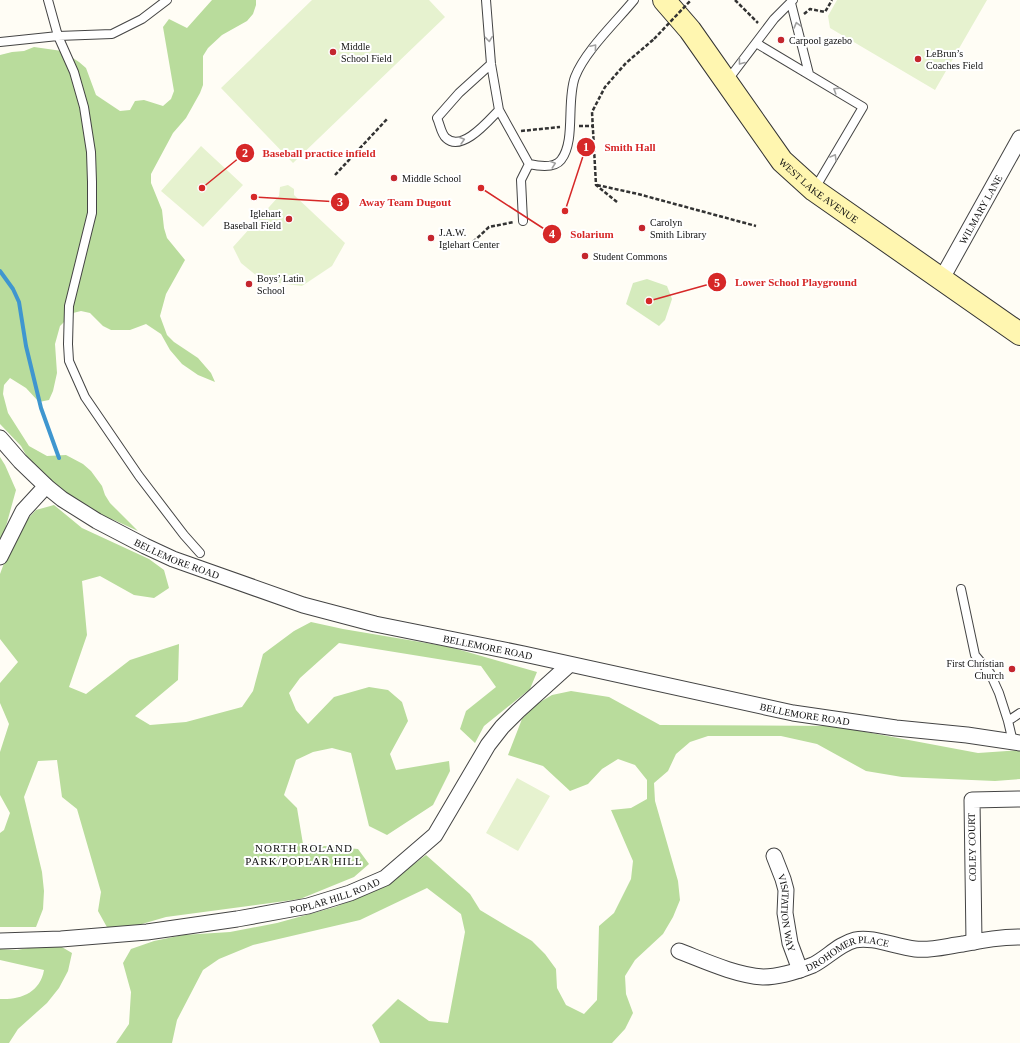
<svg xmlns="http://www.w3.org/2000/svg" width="1020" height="1043" viewBox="0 0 1020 1043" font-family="Georgia,serif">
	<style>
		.green { fill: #d5ebbd }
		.forest { fill: #b9dc9c }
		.pitch { fill: #e6f2cf }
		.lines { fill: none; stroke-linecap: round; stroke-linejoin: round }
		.stream { stroke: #3f96cf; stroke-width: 4 }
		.lane-casing { stroke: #444; stroke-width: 10 }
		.street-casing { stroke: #444; stroke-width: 17 }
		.secondary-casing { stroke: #333; stroke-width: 24 }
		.path { stroke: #333; stroke-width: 2.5; stroke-dasharray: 4 2; stroke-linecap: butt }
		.lane { stroke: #fff; stroke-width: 8 }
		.street { stroke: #fff; stroke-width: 15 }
		.secondary { stroke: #fff6b0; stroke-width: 22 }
		.path-bridge { stroke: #333; stroke-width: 2.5; stroke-dasharray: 4 2; stroke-linecap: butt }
		.oneway { stroke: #a0a0a0 }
		.poi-dot { fill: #c4262e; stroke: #fff; stroke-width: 1.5 }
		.labels { text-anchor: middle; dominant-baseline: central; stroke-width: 4; stroke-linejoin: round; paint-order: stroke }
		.poi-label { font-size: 10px; fill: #111; stroke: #fff; text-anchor: start }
		.street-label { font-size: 10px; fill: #111; stroke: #fff }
		.neighbourhood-label { font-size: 11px; letter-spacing: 1px; fill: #111; stroke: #fff }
		.leader { fill: none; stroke: #d62828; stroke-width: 1.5 }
		.callout-dot { fill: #d62828; stroke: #fff; stroke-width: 1.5 }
		.mark-label { font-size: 12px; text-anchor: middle; font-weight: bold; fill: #fff }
		.callout-label { font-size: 11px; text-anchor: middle; font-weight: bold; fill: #d62828; stroke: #fff; stroke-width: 4; stroke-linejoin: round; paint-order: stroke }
	</style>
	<rect width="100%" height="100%" fill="#fffdf5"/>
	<path class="green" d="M647,279L667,286L672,299L665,320L659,326L626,304L633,283Z"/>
	<path class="forest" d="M212,0H256V5L253,14L247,21L222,35L208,48L203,56V85L200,93L186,118L173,133L151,174V183L162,210L164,228L167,238L185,260L166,294L160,316L167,335L174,342L198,358L211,373L215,382L198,375L182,364L170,350L161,334L146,324L130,330H111L103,326L90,313L81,311L73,313L60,326L55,344L57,373L53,391L49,400L39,402L26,388L10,378L4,385L3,394L8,413L29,446L47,456L66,455L83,464L91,471L102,486L105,495L110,503L138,531L114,520L96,515L58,490L26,455L21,446L0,424V55L12,52L24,51L34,47L62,51L79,62L86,68L96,95L120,111L130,110L135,101L144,100L163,106L171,99L174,91L163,27L169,19L187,28Z
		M0,457L5,465L16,490L0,548Z
		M54,505L82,528L149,559L164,570L169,588L154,598L134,595L100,576L82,581L87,635L69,687L86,694L130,660L179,644L178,680L135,716L150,725L186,722L242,707L253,691L263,654L294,631L311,622L343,629L450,647L537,672L530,689L484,726L475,743L460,729L466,711L496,687L481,666L339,643L300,678L289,693L296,710L308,724L334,697L369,687L388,690L402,702L408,721L390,754L396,770L449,761L450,771L433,805L387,835L369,826L351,753L332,748L313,752L296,760L284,795L297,808L303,844L358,849L369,864L354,877L300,899L166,917L128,928L108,929L98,911L101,892L77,809L62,797L57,760L38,761L24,797L42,872L44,891L43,909L36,927H0V833L4,830L10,813L0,795V752L9,724L0,703V683L18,662L0,639V574L13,539L23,524L36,510Z
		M571,691L609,697L660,725L834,726L978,753L1020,750V779L995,781L902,777L866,771L817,744L781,736H708L690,742L676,754L668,771L654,783L655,801L678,881L680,900L673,917L663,934L635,960L625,976L626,994L633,1013L625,1029L612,1043H380L372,1025L398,999L429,1021L448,1023L465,932L461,914L427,888L360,920L253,945L219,959L203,970L177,1020L172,1043H116L129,1024L131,992L123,963L131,949L154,941L183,935L230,932L277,923L335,907L383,887L426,855L470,894L480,910L532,941L545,954L556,969L557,988L566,1005L584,1014L597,1000L599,926L614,913L631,879L633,861L611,810L631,808L647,799V780L635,765L618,759L602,769L588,784L570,791L543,766L508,755L522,719L535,705L552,695Z
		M55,943L72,953L68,971L59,988L47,1003L18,1029L9,1043H0V999C20,1000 40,993 44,970L0,960V949L17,950Z"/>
	<path class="pitch" d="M312,0H429L445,17L293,163L221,88Z
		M837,0H987L935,90L830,28L828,16Z
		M201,146L243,185L203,227L161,191Z
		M288,185L294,189V195L345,243L332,266L302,286L263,281L241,263L233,247L279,196L280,187Z
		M517,778L550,796L518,851L486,833Z"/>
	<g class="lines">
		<path class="stream" d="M0,271L13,289L19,302L26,346L41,408L59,458"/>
		<g class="lane-casing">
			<path id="lane" d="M48,0L58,36L74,72L84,107L91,152L92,182V213L69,306L68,344L69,361L85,397L139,476L184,535L200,553
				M486,0L491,64L499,110L529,164C538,166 554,169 561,160C576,141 566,101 575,77C585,51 616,22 634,0
				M791,3L809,74
				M0,42L58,36L112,34L142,19L167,0
				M756,43L863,107L814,190
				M491,64L459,93L437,118C440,124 441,134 446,138C462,153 489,120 499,110
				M727,81L774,19L793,0
				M523,221L521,180L529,164
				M961,589L975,655L990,673L999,693L1008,721L1013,742
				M1008,721L1020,713"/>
		</g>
		<g class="street-casing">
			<g id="street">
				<path id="s1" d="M941,280L1020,138"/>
				<path id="s2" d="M0,438L20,461L46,486L62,499L97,521L145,546L173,559L303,605L375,624L524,654L793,713L896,728L967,735L1020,743"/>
				<path d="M0,557L23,511L46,486"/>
				<path id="s3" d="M774,856L783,879L786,890L785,913L790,943L800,970"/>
				<path id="s4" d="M0,941L61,939L147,932L237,919L308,906L350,893L385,878L435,835L488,745L502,727L518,711L569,665"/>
				<path d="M974,942L972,800L1020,799"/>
				<path id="s5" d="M679,951C705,961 735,975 763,977C780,977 798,971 813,965C827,958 839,944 855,940C872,936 896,947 915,949C931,951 947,946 963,944C982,940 1001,937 1020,937"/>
			</g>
		</g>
		<g class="secondary-casing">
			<g id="secondary">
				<path id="s6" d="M664,0L690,30L782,161L814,190L1020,334"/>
			</g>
		</g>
		<path class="path" d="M735,0L758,23
			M804,14L810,9L825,12L832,0
			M579,126H592
			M521,131L560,127
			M335,175L388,118
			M597,185L638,194L756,226
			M617,202L596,185L592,112L605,87L626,63L654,39
			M473,242L489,227L514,222"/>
		<use href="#lane" class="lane"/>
		<use href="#street" class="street"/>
		<use href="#secondary" class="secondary"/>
		<path class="path-bridge" d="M654,39L691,0"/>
	</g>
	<defs><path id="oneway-chevron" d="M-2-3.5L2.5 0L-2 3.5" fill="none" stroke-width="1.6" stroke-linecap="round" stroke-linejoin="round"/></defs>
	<g class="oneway">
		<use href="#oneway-chevron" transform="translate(797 25) rotate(-105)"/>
		<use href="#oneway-chevron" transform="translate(489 39) rotate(84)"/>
		<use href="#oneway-chevron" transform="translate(594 47) rotate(-50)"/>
		<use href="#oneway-chevron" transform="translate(741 62) rotate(127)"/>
		<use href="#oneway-chevron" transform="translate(836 90) rotate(-148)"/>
		<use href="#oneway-chevron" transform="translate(462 140) rotate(-16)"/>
		<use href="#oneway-chevron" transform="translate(834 157) rotate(-59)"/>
		<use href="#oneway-chevron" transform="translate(553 164) rotate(-19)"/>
	</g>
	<g class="poi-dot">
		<circle cx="781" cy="40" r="4"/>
		<circle cx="333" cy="52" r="4"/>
		<circle cx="918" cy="59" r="4"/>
		<circle cx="394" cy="178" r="4"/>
		<circle cx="289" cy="219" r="4"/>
		<circle cx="642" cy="228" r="4"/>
		<circle cx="431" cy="238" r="4"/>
		<circle cx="585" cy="256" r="4"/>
		<circle cx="249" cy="284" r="4"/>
		<circle cx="1012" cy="669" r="4"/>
	</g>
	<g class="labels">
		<g class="poi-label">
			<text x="789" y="40">Carpool gazebo</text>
			<text x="341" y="46">Middle<tspan x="341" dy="12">School Field</tspan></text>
			<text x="926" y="53">LeBrun’s<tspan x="926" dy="12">Coaches Field</tspan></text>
			<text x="402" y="178">Middle School</text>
			<text x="281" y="213" text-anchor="end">Iglehart<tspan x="281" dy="12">Baseball Field</tspan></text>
			<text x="650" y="222">Carolyn<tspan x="650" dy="12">Smith Library</tspan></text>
			<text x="439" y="232">J.A.W.<tspan x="439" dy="12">Iglehart Center</tspan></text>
			<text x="593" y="256">Student Commons</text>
			<text x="257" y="278">Boys’ Latin<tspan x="257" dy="12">School</tspan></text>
			<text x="1004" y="663" text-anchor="end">First Christian<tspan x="1004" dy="12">Church</tspan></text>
		</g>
		<g class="street-label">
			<text stroke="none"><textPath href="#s6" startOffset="247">WEST LAKE AVENUE</textPath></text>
			<text stroke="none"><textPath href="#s1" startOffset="81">WILMARY LANE</textPath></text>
			<text stroke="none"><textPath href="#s2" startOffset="217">BELLEMORE ROAD</textPath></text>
			<text stroke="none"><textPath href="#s2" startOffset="541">BELLEMORE ROAD</textPath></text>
			<text stroke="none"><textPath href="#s2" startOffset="865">BELLEMORE ROAD</textPath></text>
			<text transform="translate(972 847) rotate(-91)">COLEY COURT</text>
			<text stroke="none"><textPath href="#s4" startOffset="339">POPLAR HILL ROAD</textPath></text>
			<text stroke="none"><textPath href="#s3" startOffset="59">VISITATION WAY</textPath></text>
			<text stroke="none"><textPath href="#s5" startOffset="178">DROHOMER PLACE</textPath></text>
		</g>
		<g class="neighbourhood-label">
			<text x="304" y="848">NORTH ROLAND<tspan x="304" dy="13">PARK/POPLAR HILL</tspan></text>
		</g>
	</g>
	<path class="leader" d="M565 211L586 147M202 188L245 153M254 197L340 202M481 188L552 234M649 301L717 282"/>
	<g class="callout-dot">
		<circle cx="565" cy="211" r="4"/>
		<circle cx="202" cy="188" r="4"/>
		<circle cx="254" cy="197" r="4"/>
		<circle cx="481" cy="188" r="4"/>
		<circle cx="649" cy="301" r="4"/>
		<circle cx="586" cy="147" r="10"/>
		<circle cx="245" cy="153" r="10"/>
		<circle cx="340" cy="202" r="10"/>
		<circle cx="552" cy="234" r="10"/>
		<circle cx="717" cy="282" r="10"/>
	</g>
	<g class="mark-label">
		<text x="586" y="151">1</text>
		<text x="245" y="157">2</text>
		<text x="340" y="206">3</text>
		<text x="552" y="238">4</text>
		<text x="717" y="287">5</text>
	</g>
	<g class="callout-label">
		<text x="630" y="151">Smith Hall</text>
		<text x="319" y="157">Baseball practice infield</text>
		<text x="405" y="206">Away Team Dugout</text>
		<text x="592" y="238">Solarium</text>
		<text x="796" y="286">Lower School Playground</text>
	</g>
</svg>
